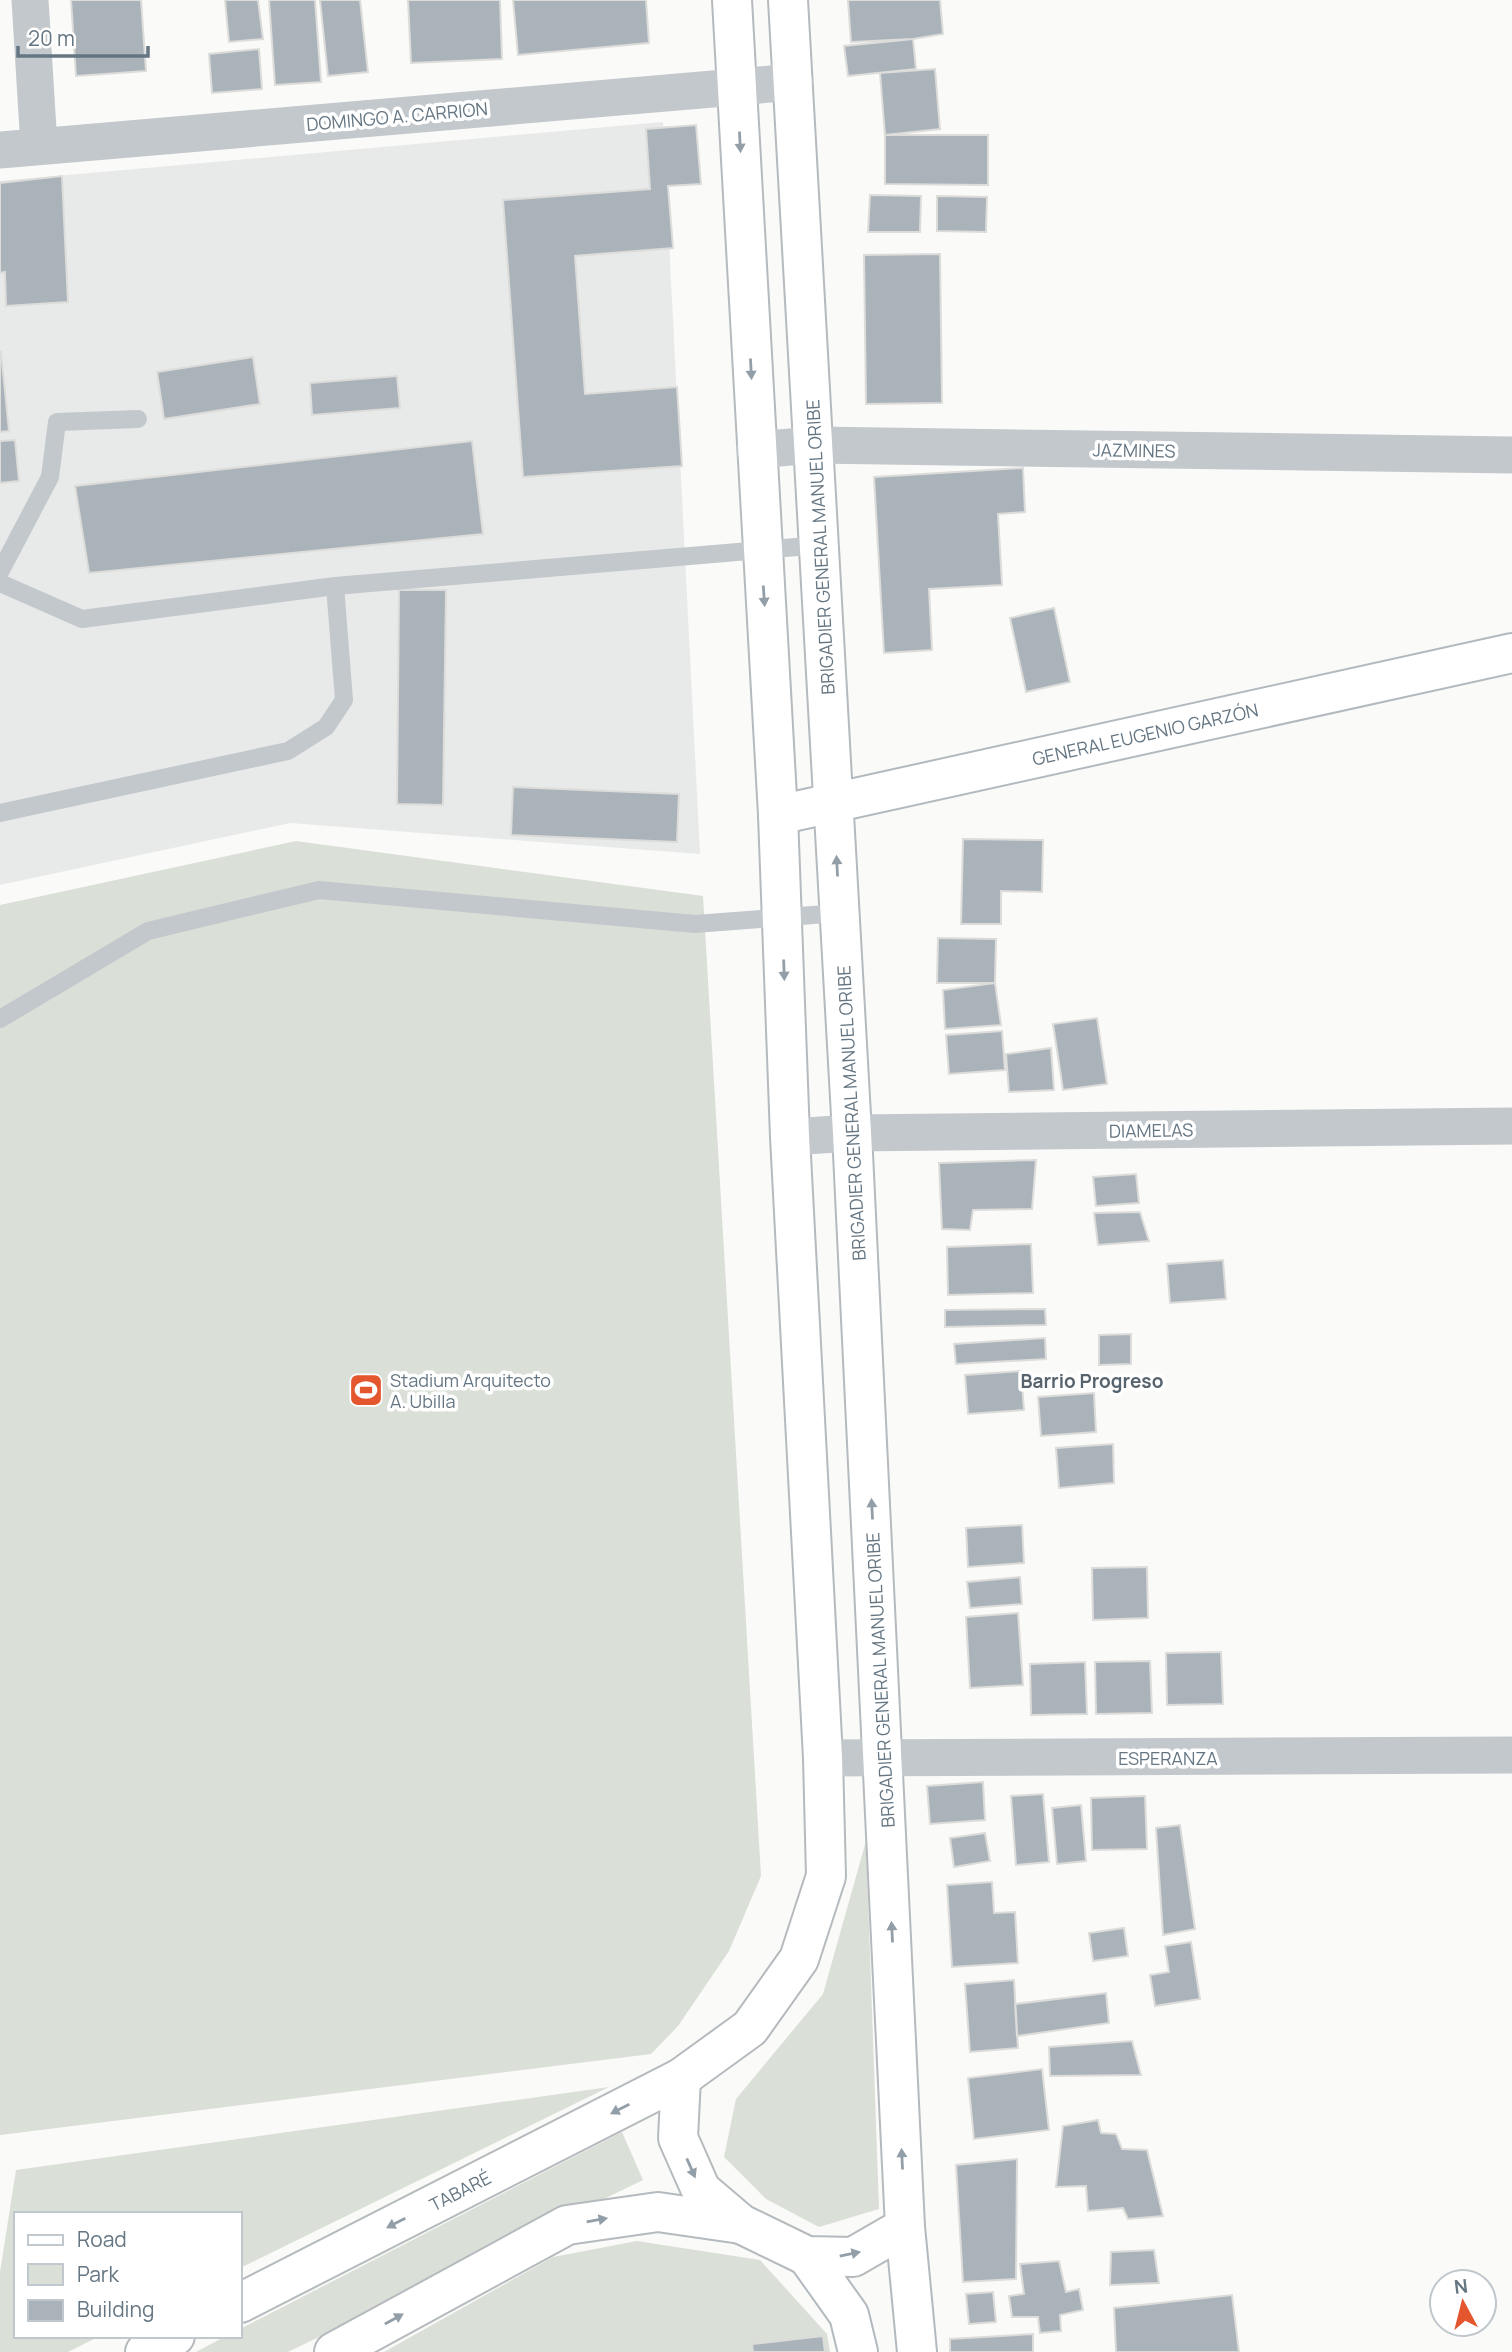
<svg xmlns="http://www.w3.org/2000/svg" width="1512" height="2352" viewBox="0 0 1512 2352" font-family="Manrope,sans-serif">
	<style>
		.built { fill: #e8e9e9 }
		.green { fill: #dadfd7 }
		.building { fill: #aab3b9; stroke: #dcdcda; stroke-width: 2 }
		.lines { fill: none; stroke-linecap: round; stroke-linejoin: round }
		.secondary-casing { stroke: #b3babf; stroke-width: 42 }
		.primary-casing { stroke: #b5babe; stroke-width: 42 }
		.lane { stroke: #c3c8cc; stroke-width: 18 }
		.street { stroke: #c3c8cc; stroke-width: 37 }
		.secondary { stroke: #fff; stroke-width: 38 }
		.primary { stroke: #fff; stroke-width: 38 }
		.oneway { fill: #939fa8 }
		.labels { text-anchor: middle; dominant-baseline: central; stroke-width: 7; stroke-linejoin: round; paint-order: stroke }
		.street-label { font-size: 18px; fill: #657683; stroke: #fff }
		.poi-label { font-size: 18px; fill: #657683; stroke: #fff; text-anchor: start }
		.neighbourhood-label { font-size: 19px; font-weight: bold; fill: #57646e; stroke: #fff }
	</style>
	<rect width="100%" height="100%" fill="#fafaf8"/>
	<path class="built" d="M663,122L700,854L290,823L0,885V181Z"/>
	<path class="green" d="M296,841L703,896L761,1876L729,1951L678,2026L651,2054L0,2135V905Z
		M866,1841L879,2209L819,2227L766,2199L724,2157L736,2099L823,1994Z
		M609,2087L240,2268V2214H16V2336H100L68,2352H0V2272L16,2170Z
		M622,2132L643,2180L288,2352H196L226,2336H240V2329Z
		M637,2241L760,2260L827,2334L830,2352H384L553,2257Z"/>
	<path class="building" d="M71,0H141L146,71L76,76Z
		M225,0H258L263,39L229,42Z
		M269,0H315L321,82L275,85Z
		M320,0H360L368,72L328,76Z
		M408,0H500L502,59L411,63Z
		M513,0H646L649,43L518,55Z
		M848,0H940L943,34L913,39L851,42Z
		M913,39L916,69L848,76L844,46Z
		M259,49L262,89L212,93L209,54Z
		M935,69L940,129L885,135L880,73Z
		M696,125L701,184L668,186L673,248L575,256L585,394L677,387L682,466L523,477L503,200L650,189L646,129Z
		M885,135H988V185L885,184Z
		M62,176L68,302L6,306L5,272L0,273V183Z
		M870,195L921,196L920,232H868Z
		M937,196L987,197L986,232L937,231Z
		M940,254L942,403L866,404L864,255Z
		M0,352H1L9,431L0,432Z
		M253,357L260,404L164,419L157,372Z
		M397,376L400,408L312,415L310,383Z
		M15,440L19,481L0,483V441Z
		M472,441L483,534L89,573L75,486Z
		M1023,468L1025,512L998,514L1002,585L929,589L932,650L884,653L874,477Z
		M399,590H446L443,805L397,804Z
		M1054,608L1070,682L1026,692L1010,618Z
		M513,787L679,794L677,842L511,835Z
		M963,839L1043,840L1042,892L1001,891V924H961Z
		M938,938L996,939L995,983H937Z
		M995,983L1001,1025L945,1029L943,990Z
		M1097,1018L1107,1084L1063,1090L1053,1024Z
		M1002,1031L1005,1070L949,1074L946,1035Z
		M1051,1048L1054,1090L1009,1092L1006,1054Z
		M1036,1160L1032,1209L973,1210L970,1230L942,1229L939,1163Z
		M1136,1174L1139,1203L1096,1206L1093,1177Z
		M1140,1212L1149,1241L1098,1245L1094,1213Z
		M1031,1244L1033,1293L948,1295L947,1247Z
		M1223,1260L1226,1299L1170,1303L1167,1264Z
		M1045,1309L1046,1325L945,1327V1310Z
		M1131,1334V1364L1099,1365V1335Z
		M1045,1338L1046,1359L956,1364L954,1344Z
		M1021,1371L1024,1410L968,1414L965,1375Z
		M1094,1393L1096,1432L1041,1436L1038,1397Z
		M1113,1444L1114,1483L1059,1488L1056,1448Z
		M1022,1525L1024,1563L968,1567L966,1528Z
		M1147,1567L1148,1618L1093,1620L1092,1568Z
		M1020,1577L1022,1604L970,1608L967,1582Z
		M1018,1613L1023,1685L970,1688L966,1617Z
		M1221,1652L1223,1704L1167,1705L1166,1653Z
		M1150,1661L1152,1713L1096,1714L1095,1662Z
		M1085,1662L1087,1714L1031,1715L1030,1664Z
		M983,1782L985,1820L930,1824L927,1786Z
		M1043,1794L1049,1862L1016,1865L1011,1796Z
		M1145,1796L1147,1849L1092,1850L1091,1798Z
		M1081,1805L1086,1861L1057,1864L1052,1808Z
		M1180,1825L1195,1929L1163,1935L1156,1828Z
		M985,1833L990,1861L954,1867L950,1838Z
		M992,1882L994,1913L1015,1912L1018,1963L952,1967L947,1885Z
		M1124,1928L1128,1956L1093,1961L1089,1933Z
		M1191,1942L1200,1999L1155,2006L1150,1975L1169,1972L1165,1946Z
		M1014,1980L1018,2048L970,2052L965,1984Z
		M1106,1993L1109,2023L1017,2036L1015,2004Z
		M1132,2041L1141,2075L1050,2076L1049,2047Z
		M1042,2069L1049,2130L974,2139L968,2078Z
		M1098,2120L1101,2133L1116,2134L1122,2149L1147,2150L1163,2216L1128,2219L1123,2208L1088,2211L1086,2186L1056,2187L1063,2126Z
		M1017,2159L1016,2279L963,2282L956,2165Z
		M1154,2250L1159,2283L1110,2285L1111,2252Z
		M1059,2261L1066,2292L1079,2289L1083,2310L1060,2315L1061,2331L1040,2333L1038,2317H1012L1009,2296L1024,2294L1020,2264Z
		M993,2292L996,2322L969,2324L966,2294Z
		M1232,2295L1239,2352H1116L1114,2308Z
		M1033,2334V2352H950V2339Z
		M823,2336L825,2352H753L752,2344Z"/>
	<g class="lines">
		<g class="secondary-casing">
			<g id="secondary">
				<path id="s1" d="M778,815L1512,653"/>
				<path d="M905,2227L917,2352"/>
				<path d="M807,2256L849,2315L858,2352"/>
			</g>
		</g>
		<g class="primary-casing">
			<g id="primary">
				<path d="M681,2078L678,2138L701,2190L741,2224L807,2256L853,2257L905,2227L852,1133L788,0"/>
				<path id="s2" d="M240,2303L681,2078L750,2028L799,1959L826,1876L823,1758L790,1137L778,815L732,0"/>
				<path d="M145,2352L175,2336"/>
				<path d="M334,2352L567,2225L658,2212L741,2224"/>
			</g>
		</g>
		<path class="lane" d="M0,572L50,477L57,422L138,419
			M0,583L82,619L335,586L820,545
			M0,813L288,751L326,727L344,700L335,586
			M0,1019L148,931L319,890L695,924L839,913"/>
		<path class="street" d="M30,0L39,146
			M0,150L794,82
			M755,450L815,445L1512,455
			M790,1137L852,1133L1512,1126
			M823,1758L1512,1755"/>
		<use href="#secondary" class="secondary"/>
		<use href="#primary" class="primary"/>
	</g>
	<defs><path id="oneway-solid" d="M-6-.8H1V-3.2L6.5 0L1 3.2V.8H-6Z" transform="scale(1.75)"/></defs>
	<g class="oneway">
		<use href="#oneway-solid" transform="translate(740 142) rotate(87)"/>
		<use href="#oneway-solid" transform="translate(751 369) rotate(87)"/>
		<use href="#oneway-solid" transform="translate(764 596) rotate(86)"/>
		<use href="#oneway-solid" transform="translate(837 866) rotate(-93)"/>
		<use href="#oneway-solid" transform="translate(784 970) rotate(88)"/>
		<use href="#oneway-solid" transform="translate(872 1509) rotate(-93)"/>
		<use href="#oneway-solid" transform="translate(892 1932) rotate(-93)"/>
		<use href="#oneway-solid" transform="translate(620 2109) rotate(153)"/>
		<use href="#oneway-solid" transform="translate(902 2159) rotate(-93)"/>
		<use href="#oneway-solid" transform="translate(691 2168) rotate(66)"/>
		<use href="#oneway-solid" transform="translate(597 2220) rotate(-10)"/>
		<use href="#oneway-solid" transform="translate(396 2223) rotate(153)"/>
		<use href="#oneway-solid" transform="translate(850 2254) rotate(-12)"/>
		<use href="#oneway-solid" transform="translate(394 2319) rotate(-29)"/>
	</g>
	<defs>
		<g id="stadium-square" transform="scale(1.75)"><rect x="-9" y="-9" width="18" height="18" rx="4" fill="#e4572e" stroke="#fff"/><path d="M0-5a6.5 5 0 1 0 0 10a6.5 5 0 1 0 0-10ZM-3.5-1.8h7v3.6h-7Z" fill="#fff"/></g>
	</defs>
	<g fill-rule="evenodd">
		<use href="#stadium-square" x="366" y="1390"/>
	</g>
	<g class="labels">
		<g class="street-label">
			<text transform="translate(397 116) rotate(-5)">DOMINGO A. CARRION</text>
			<text transform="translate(1134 450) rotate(1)">JAZMINES</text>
			<text transform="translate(820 547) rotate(-93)">BRIGADIER GENERAL MANUEL ORIBE</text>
			<text stroke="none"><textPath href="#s1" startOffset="376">GENERAL EUGENIO GARZÓN</textPath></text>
			<text transform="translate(851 1113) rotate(-93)">BRIGADIER GENERAL MANUEL ORIBE</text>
			<text transform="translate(1151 1130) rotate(-1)">DIAMELAS</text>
			<text transform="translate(880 1680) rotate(-93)">BRIGADIER GENERAL MANUEL ORIBE</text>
			<text x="1168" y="1758">ESPERANZA</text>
			<text stroke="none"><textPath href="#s2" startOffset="247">TABARÉ</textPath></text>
		</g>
		<g class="poi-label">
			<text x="390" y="1380">Stadium Arquitecto<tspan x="390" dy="21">A. Ubilla</tspan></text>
		</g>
		<g class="neighbourhood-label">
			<text x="1092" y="1381">Barrio Progreso</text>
		</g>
	</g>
	<rect x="14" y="2212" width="228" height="126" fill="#ffffff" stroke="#c1c8cd" stroke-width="2"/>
	<rect x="28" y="2235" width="35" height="10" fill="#ffffff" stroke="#c1c8cd" stroke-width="2"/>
	<text x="77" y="2247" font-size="21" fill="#657683">Road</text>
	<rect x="28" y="2264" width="35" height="21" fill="#dadfd7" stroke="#c1c8cd" stroke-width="2"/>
	<text x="77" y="2282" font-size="21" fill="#657683">Park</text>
	<rect x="28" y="2300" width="35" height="21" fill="#aab3b9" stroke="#c1c8cd" stroke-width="2"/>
	<text x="77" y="2317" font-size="21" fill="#657683">Building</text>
	<g transform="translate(1463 2303) rotate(353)"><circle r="33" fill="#ffffff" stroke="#c1c8cd" stroke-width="2"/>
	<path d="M0-5L12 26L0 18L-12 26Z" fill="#e4572e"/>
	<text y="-10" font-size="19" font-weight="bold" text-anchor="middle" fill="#657683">N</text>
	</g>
	<path d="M18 46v10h130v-10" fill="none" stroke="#657683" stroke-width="3.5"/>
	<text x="28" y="46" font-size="21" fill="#657683" stroke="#ffffff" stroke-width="5" paint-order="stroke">20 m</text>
</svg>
